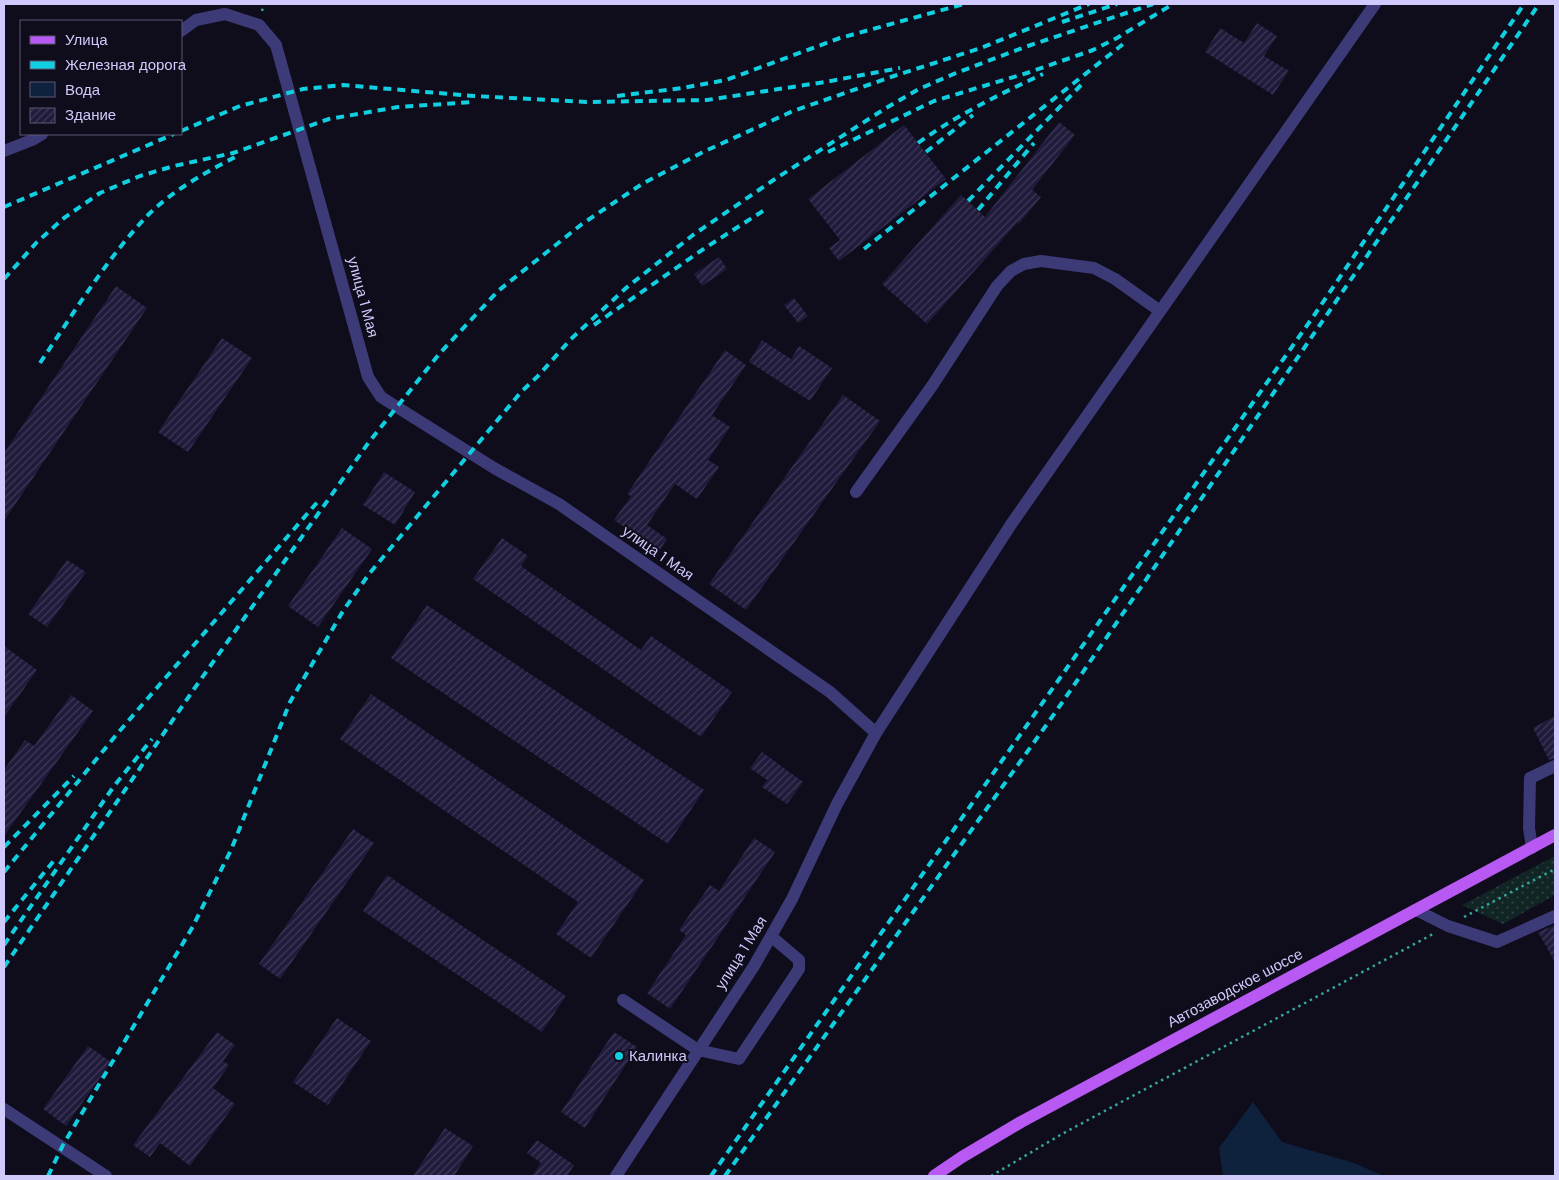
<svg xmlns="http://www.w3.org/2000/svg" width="1559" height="1180" viewBox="0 0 1559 1180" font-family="'DM Sans',sans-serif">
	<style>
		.grass { fill: url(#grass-dots) }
		.water { fill: #0e213d }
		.building { fill: url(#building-hatch) }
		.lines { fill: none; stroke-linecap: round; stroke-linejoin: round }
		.path { stroke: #35a59d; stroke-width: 2.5; stroke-dasharray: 2.5 4; stroke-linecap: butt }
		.minor { stroke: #3c3a77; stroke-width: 12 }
		.major { stroke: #b859f3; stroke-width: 12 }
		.rail { stroke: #10cfe1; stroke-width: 4; stroke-dasharray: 8 6; stroke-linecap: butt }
		.poi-dot { fill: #10cfe1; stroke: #0f0c1b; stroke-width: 2 }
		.labels { text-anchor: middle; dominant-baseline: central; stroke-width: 4; stroke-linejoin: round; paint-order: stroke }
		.street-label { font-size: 15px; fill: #cfcafb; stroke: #0f0c1b }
		.poi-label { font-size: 15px; fill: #cfcafb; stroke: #0f0c1b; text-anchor: start }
	</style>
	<defs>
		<pattern id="grass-dots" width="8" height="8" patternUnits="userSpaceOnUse" patternTransform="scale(1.25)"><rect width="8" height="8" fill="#102524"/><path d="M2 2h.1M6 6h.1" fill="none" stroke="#324345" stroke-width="1.8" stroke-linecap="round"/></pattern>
		<pattern id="building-hatch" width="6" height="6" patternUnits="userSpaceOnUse" patternTransform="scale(1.25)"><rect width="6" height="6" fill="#201a3b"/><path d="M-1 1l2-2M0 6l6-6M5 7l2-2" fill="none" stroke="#3f3a58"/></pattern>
	</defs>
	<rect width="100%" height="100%" fill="#0f0c1b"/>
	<path class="grass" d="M1555,856V895L1503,924L1462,905Z"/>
	<path class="water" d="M1253,1102L1282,1142L1354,1163L1384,1176H1223L1219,1148Z"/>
	<path class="building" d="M1257,23L1277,36L1264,56L1289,71L1273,95L1205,52L1220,28L1244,43Z
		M1059,122L1075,135L1032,190L1041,197L1019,224L1018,222L927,324L882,284L961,195L985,217Z
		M904,125L946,179L839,261L829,248L840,240L808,199Z
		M719,257L727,269L702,286L694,274Z
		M116,286L147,308L4,521V453Z
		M794,298L808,316L798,323L784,305Z
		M222,338L252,358L188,452L158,432Z
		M762,340L791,359L799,346L832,368L810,401L749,362Z
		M725,350L746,365L712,415L730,427L708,460L719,467L697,499L675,484L647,525L667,539L659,551L614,520L631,496L627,494Z
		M843,395L880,421L746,610L709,584Z
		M384,472L415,492L395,525L363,505Z
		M342,528L372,549L318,627L288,606Z
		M502,538L528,556L521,566L641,650L651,636L732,692L701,737L473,579Z
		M67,560L86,572L47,627L28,614Z
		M427,605L704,790L668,844L391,658Z
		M4,646L37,670L4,717Z
		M371,694L644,880L591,958L556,934L578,902L340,739Z
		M71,695L93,711L4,836V770L25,740L34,746Z
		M1555,716V758L1549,760L1533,728Z
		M762,752L803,782L787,804L762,787L767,780L750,768Z
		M353,829L374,843L280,979L259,964Z
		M754,838L775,852L670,1009L647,993L686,935L679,930L710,885L719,891Z
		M387,875L566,996L542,1032L363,911Z
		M1555,925V962L1538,932Z
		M337,1018L371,1041L328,1105L293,1082Z
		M217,1032L235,1045L223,1061L229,1065L213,1088L235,1104L190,1166L160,1143L150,1157L133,1145Z
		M614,1032L637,1047L585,1128L561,1112Z
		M88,1046L111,1062L66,1126L43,1109Z
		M445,1128L473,1146L454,1176H413Z
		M537,1140L574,1165L567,1176H532L541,1163L527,1153Z"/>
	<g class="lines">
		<path class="path" d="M262,11L264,4
			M1464,917L1555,869
			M991,1176L1062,1134L1433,934"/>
		<path class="minor" d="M181,31L196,20L225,14L259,25L276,45L368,377L381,397L494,468L559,504L830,692L876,733
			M4,151L32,140L42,134
			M856,492L932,386L997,286L1011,271L1024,264L1041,261L1094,268L1115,279L1160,311
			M1532,848L1529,828L1530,778L1555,766
			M1416,910L1448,926L1497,942L1555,916
			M623,1000L698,1050L739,1059L799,969V960L772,937
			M4,1109L106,1176
			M616,1176L754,966L792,899L837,804L876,733L1012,523L1375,4"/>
		<path class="major" d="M934,1176L962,1157L1021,1122L1555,835"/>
		<path class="rail" d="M1062,22L1117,4
			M617,96L682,88L726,80L840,38L964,4
			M181,131L240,106L303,89L343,85L474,96L586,102L707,100L825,82L900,68
			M918,143C957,115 1000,94 1043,74
			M828,152L934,101L1027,73L1093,50L1117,38L1173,4
			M926,152L973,115
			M968,201L1085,81
			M4,207L174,134
			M978,210L1034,143
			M864,249L1127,41
			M4,279L37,242L64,218L100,193L140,176L174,166L233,153L329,119L398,107L474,102
			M594,325L705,248L766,209
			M40,363C73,314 107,258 148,215C172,191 206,172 237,156
			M4,847L74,776
			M4,872L117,734L320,499
			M4,922L56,858
			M4,945L114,786L152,739
			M4,967L194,689L369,442L440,353L498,291L582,224L642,184L703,152L793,111L894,76L981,48L1089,4
			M48,1176L63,1145L192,928L231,850L290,702L343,611L369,574L521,392L538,376L571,339L626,288L693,235L775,179L886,108L919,89L956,73L1025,47L1153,4
			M711,1176L1315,314L1524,4
			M725,1176L1057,710L1539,4"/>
	</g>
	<circle class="poi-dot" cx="619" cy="1056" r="5"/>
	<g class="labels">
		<g class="street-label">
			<text transform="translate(363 297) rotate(75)">улица 1 Мая</text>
			<text transform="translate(658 553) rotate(35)">улица 1 Мая</text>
			<text transform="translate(741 953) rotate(-58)">улица 1 Мая</text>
			<text transform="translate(1235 988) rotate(-28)">Автозаводское шоссе</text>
		</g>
		<g class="poi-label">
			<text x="629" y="1056">Калинка</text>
		</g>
	</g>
	<rect width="1559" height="1180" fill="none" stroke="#cfcafb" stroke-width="10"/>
	<rect x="20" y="20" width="162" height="115" fill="#0f0c1b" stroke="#5c5875"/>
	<rect x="30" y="36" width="25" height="8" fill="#b859f3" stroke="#5c5875"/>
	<text x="65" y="45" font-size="15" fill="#cfcafb">Улица</text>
	<rect x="30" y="61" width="25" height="8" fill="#10cfe1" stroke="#5c5875"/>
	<text x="65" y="70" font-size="15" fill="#cfcafb">Железная дорога</text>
	<rect x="30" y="82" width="25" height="15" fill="#0e213d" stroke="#5c5875"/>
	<text x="65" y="95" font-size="15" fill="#cfcafb">Вода</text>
	<rect x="30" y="108" width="25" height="15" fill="url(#building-hatch)" stroke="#5c5875"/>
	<text x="65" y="120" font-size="15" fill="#cfcafb">Здание</text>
</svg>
